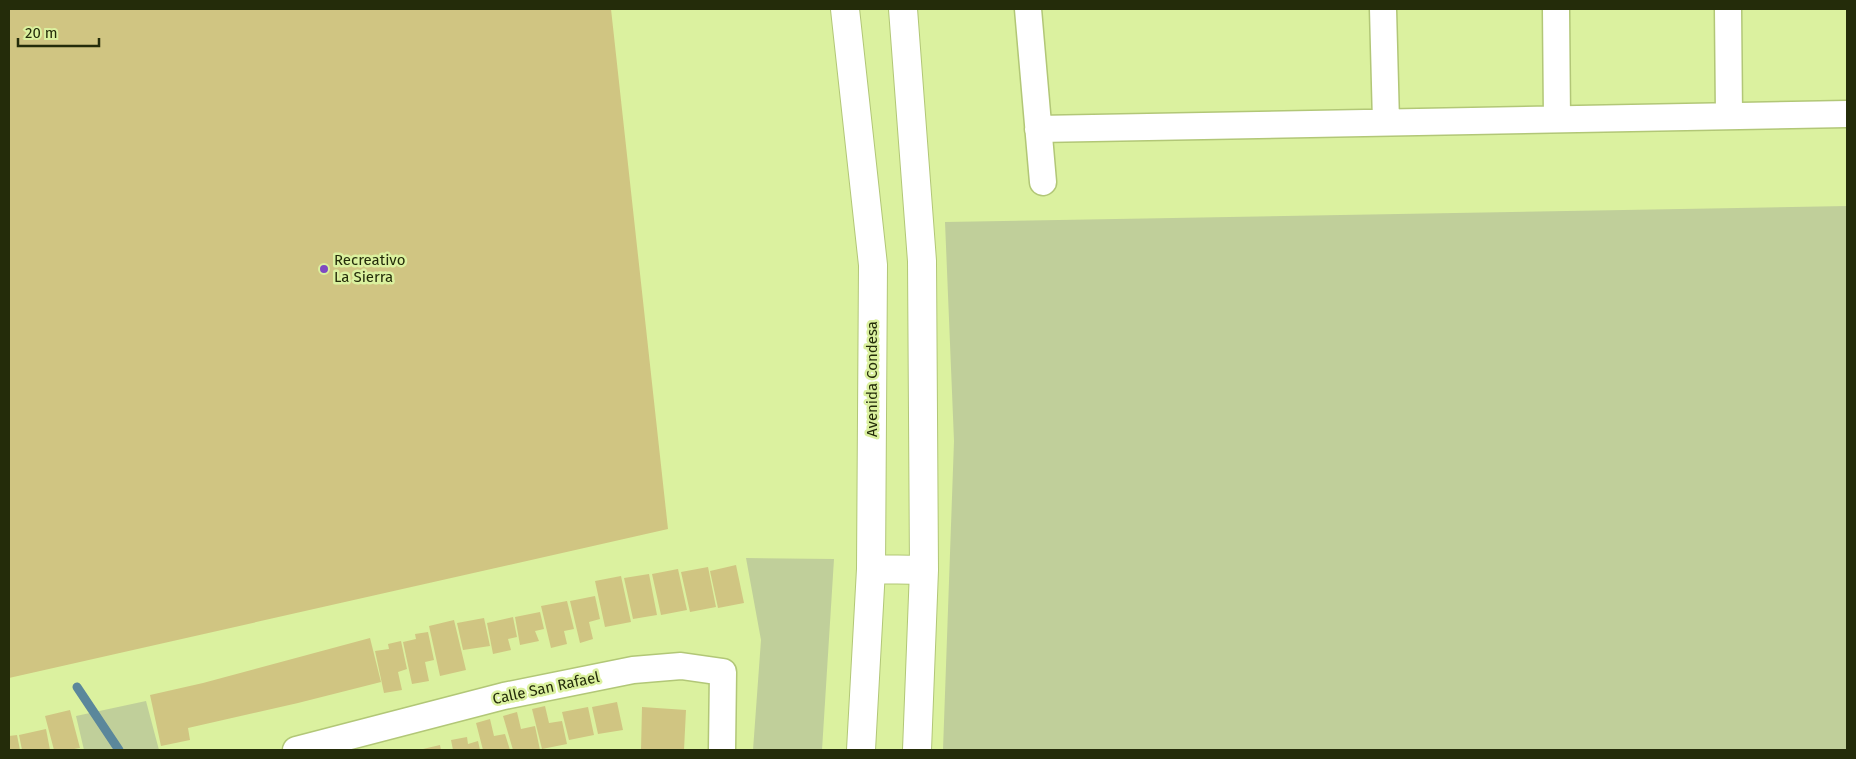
<svg xmlns="http://www.w3.org/2000/svg" width="1856" height="759" viewBox="0 0 1856 759" font-family="'Fira Sans',sans-serif">
	<style>
		.green { fill: #c0cf9a }
		.lines { fill: none; stroke-linecap: round; stroke-linejoin: round }
		.stream { stroke: #5b879b; stroke-width: 9 }
		.building { fill: #d0c582 }
		.street-casing { stroke: #b2c777; stroke-width: 29 }
		.secondary-casing { stroke: #b2c777; stroke-width: 30 }
		.street { stroke: #fff; stroke-width: 26 }
		.secondary { stroke: #fff; stroke-width: 28 }
		.poi-dot { fill: #7f4ac1; stroke: #dbf19f; stroke-width: 2 }
		.labels { text-anchor: middle; dominant-baseline: central; stroke-width: 5; stroke-linejoin: round; paint-order: stroke }
		.poi-label { font-size: 15px; fill: #242c0a; stroke: #dbf19f; text-anchor: start }
		.street-label { font-size: 15px; fill: #242c0a; stroke: #dbf19f }
	</style>
	<rect width="100%" height="100%" fill="#dbf19f"/>
	<path class="green" d="M1847,206V750H943L954,441L945,222Z
		M746,558L834,559L822,750H753L761,640Z
		M146,701L159,750H84L76,716Z"/>
	<g class="lines">
		<path class="stream" d="M77,687L119,750"/>
	</g>
	<path class="building" d="M9,9H611L668,529L9,678Z
		M736,565L744,603L718,608L710,571Z
		M708,567L716,607L690,612L681,572Z
		M678,569L687,610L661,615L652,574Z
		M649,574L657,615L633,619L624,578Z
		M621,576L631,622L605,627L595,581Z
		M595,596L600,619L589,622L593,639L580,643L570,601Z
		M567,601L574,629L564,631L567,644L551,648L541,606Z
		M540,612L544,629L535,631L539,641L520,645L515,617Z
		M513,617L517,637L508,639L511,650L493,654L487,623Z
		M484,618L490,646L463,650L457,623Z
		M454,620L466,670L440,676L429,626Z
		M428,632L434,660L425,662L429,681L412,684L403,642L416,639L415,634Z
		M370,638L381,682L298,703L188,728L190,740L161,746L150,695L203,683Z
		M401,641L407,669L398,672L402,690L384,693L375,651L389,649L388,644Z
		M617,702L623,730L598,734L592,707Z
		M545,706L549,723L562,721L567,744L542,749L532,709Z
		M588,707L594,735L569,740L562,712Z
		M642,707L686,710L684,750H641Z
		M70,710L80,748L68,750H54L45,716Z
		M517,712L521,729L535,726L540,750H513L503,716Z
		M490,719L494,736L505,734L510,750H483L476,723Z
		M46,729L50,750H22L19,735Z
		M17,735L20,750H9V736Z
		M467,737L468,744L478,741L480,750H453L451,740Z
		M440,745L441,750H424L423,749Z"/>
	<g class="lines">
		<g class="street-casing">
			<path id="street" d="M1028,9L1043,182
				M1383,9L1386,122
				M1556,9L1557,119
				M1728,9L1729,116
				M1038,129L1847,114
				M296,750L504,696L633,670L681,666L723,672L722,750"/>
		</g>
		<g class="secondary-casing">
			<path id="secondary" d="M845,9L873,265L871,569L861,750
				M903,9L922,261L924,570L917,750
				M871,569L924,570"/>
		</g>
		<use href="#street" class="street"/>
		<use href="#secondary" class="secondary"/>
	</g>
	<circle class="poi-dot" cx="324" cy="269" r="5"/>
	<g class="labels">
		<g class="poi-label">
			<text x="334" y="260">Recreativo<tspan x="334" dy="17">La Sierra</tspan></text>
		</g>
		<g class="street-label">
			<text transform="translate(872 379) rotate(-90)">Avenida Condesa</text>
			<text transform="translate(546 688) rotate(-12)">Calle San Rafael</text>
		</g>
	</g>
	<rect width="1856" height="759" fill="none" stroke="#242c0a" stroke-width="20"/>
	<path d="M18 38v8h81v-8" fill="none" stroke="#242c0a" stroke-width="2.5"/>
	<text x="25" y="38" font-size="15" fill="#242c0a" stroke="#dbf19f" stroke-width="4" paint-order="stroke">20 m</text>
</svg>
